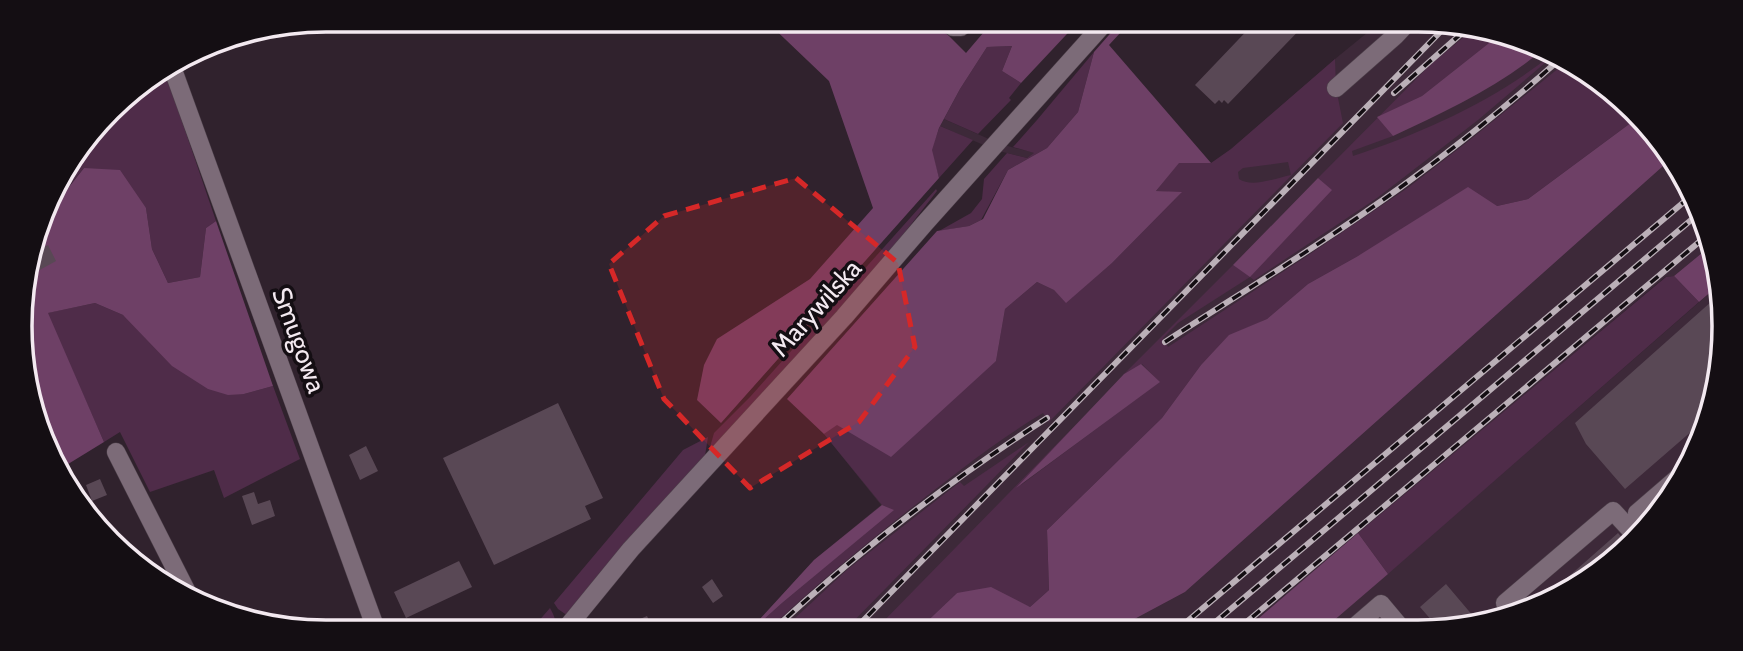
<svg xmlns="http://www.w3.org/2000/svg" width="1743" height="651" viewBox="0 0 1743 651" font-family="Cabin,sans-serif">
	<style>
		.built { fill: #3d2939 }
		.green { fill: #4f2c49; fill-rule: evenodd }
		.forest { fill: #6e4066 }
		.building { fill: #594855 }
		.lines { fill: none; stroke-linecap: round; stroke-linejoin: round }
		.minor-casing { stroke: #4d404a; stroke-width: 19 }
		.minor { stroke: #7c6b78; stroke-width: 18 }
		.rail-casing { stroke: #bbb0b8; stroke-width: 6 }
		.rail { stroke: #140e13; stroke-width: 3.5; stroke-dasharray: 10; stroke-linecap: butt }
		.marked { fill: #d62828; fill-opacity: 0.2; stroke: #d62828; stroke-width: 5; stroke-dasharray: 14 9; stroke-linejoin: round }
		.labels { text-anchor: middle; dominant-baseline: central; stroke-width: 7; stroke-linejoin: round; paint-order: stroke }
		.street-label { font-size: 26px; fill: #f3e9f0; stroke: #140e13 }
		.rim { fill: none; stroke: #f3e9f0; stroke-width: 3.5 }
	</style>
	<rect width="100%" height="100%" fill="#30222d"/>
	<path class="built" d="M1384,19H1418L1497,30L1591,76L957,593L918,630L749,631L814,560L881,505L824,434L1229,151L1335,59Z
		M944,119L1000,144L1035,153L1027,158L995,150L940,126Z
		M1671,159L1683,173L1708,248L1674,276L1665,277L1245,630H1114L1185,592Z
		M1720,284L1713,405L1672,495L1620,555L1553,600L1458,629H1324Z"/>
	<path class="green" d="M1476,27L1497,30L1503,32L1422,96L1378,117L1393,136L1352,151L1353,156C1422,133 1492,102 1550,56L1552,57L1478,120L1377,198L1254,280L1250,277L1178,323L1163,338L1168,347L1304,258L1409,187L1466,143L1565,63L1604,83L1636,119L1528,199L1497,206L1358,256L1308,284L1267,319L1229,336L1201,365L1162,418L1047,530L1049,590L1030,607L957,593L918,630H875L1093,407L1021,485L1159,382L1142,364L1124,374L1233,265L1250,276L1331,190L1318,178L1431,64Z
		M1012,46L1002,71L1021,83L1009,98L1011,100L978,134L944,119L960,89L987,47Z
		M1094,52L1078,112L1047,148L1008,170L981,220L969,226L939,231L971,213L982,199L984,179L1007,153L1027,158L1034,153L1013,147L1037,120Z
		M1335,59L1336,88L1343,123L1049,422L1043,413C994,442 950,478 905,513C857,551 811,589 767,631H751L782,603L893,510L882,505L824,434L836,425L996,361L1005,309L1037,282L1054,290L1066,302L1112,263L1181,193L1156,191L1179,162L1211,163L1231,149ZM1288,162L1291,175C1276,178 1252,188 1239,179L1238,172L1243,168Z
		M165,71L216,221L206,228L200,277L168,283L152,249L146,208L84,168L64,192L53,194L60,173L124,95Z
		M940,126L973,140L939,178L931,150Z
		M936,189L937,191L871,276L799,355L782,371L762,397L716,448L710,447L714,433L750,397Z
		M1674,276L1699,302L1388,574L1358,533L1666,277Z
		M95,303L123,315L244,394L273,386L300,459L224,498L214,470L150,492L120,432L104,442L47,313Z
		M708,437L704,462L568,616L558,609L554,603L683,450Z
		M1029,442L844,631H781L848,569L960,482L964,486Z
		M550,608C554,615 558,624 554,631H530Z"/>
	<path class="forest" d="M764,19H932L966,53L995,19H1081L1021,83L1002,71L1012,46L987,47L960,89L939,128L932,150L939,178L721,423L697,400L704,365L717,339L810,279L873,208L829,81Z
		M1123,19H1133L1109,45L1211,163H1179L1156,191L1182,192L1112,263L1066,303L1054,290L1037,282L1005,309L996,361L891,457L837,425L824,434L787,399L937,231L969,226L983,219L1008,170L1047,148L1078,112L1094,52Z
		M1503,32L1541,51C1500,86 1442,113 1393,136L1377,117L1422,96Z
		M1636,119L1671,159L1185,592L1114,630H918L957,593L991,587L1030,607L1049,590L1047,530L1162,418L1201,365L1229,335L1267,319L1308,284L1358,256L1468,187L1497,206L1528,199Z
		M84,168L120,170L146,208L152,249L168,283L200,277L206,228L216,221L273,386L244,394L228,395L208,389L172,366L123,315L95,303L48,313L104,442L60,469L25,386L22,285L53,194L65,192Z
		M1318,178L1332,190L1250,277L1233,265Z
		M1708,248L1720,284L1699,302L1674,276Z
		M1141,364L1160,382L1016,488L1124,374Z
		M882,505L894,510L782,603L751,631H749L814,560Z
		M1358,533L1388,574L1324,629L1245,630Z"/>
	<path class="building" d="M1258,19H1310L1228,104L1224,100L1222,103L1219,100L1215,104L1195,85Z
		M48,245L56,261L36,272L30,261L33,253Z
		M1721,293L1713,405L1708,417L1625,489L1586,444L1575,423Z
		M558,403L603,498L585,506L591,519L494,565L443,458Z
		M366,446L378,471L360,480L349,455Z
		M100,479L107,495L92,501L86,485Z
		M254,492L258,504L270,500L275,516L252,525L242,496Z
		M1618,533L1629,545L1620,555L1553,600L1544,603L1542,600Z
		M459,561L472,587L406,618L394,592Z
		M712,579L723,596L713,603L702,587Z
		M1446,584L1479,623L1458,629H1439L1420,607Z
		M647,616L654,631H612Z"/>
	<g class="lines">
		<g class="minor-casing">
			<path id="minor" d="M943,19L953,27H961L969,19
				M172,67L377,632
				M1336,88L1395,36L1411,19
				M116,452L187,592
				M1647,524L1637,513L1681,475
				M1505,603L1613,511L1636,536
				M1352,629L1381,604L1402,629
				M564,631L631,549L844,317L925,223L1108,19"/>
		</g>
		<use href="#minor" class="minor"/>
		<g class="rail-casing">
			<path id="rail" d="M1394,93L1470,26
				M1165,342C1244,291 1325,242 1401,187C1456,147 1508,105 1559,60
				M854,630L1449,23
				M1177,630L1691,196
				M1206,630L1697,215
				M1237,630L1705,237
				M772,631C857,552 949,481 1047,418"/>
		</g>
		<use href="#rail" class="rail"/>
	</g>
	<path class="marked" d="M796,178L898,263L915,347L859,422L750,488L664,399L609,264L664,216Z"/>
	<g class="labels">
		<g class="street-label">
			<text transform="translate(816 308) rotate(-48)">Marywilska</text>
			<text transform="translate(299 340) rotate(70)">Smugowa</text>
		</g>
	</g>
	<path d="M0 0H1743V651H0ZM326 32H1418A294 294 0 0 1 1712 326V326A294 294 0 0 1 1418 620H326A294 294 0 0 1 32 326V326A294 294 0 0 1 326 32Z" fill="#140e13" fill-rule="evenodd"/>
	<path class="rim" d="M326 32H1418A294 294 0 0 1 1712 326V326A294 294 0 0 1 1418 620H326A294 294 0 0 1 32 326V326A294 294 0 0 1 326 32Z"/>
</svg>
